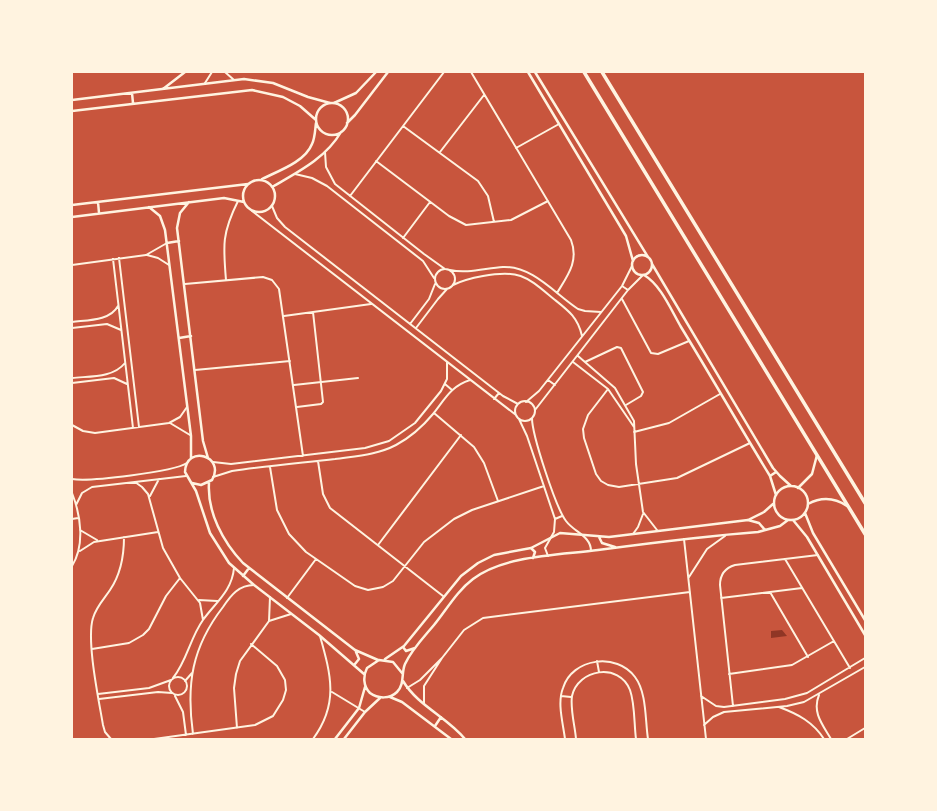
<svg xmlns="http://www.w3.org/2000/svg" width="937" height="811" viewBox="0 0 937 811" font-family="Bitter,serif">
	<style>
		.water { fill: #8f3625 }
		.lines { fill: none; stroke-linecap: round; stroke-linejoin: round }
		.minor { stroke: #fff3e0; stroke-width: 2 }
		.tertiary { stroke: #fff3e0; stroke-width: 2.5 }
		.trunk { stroke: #fff3e0; stroke-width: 3.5 }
	</style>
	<rect width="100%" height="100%" fill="#c8553d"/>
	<path class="water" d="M782,630L787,636L771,638V631Z"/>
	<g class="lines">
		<path class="minor" d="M225,72L234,80
			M471,72L571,240C579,261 568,275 557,293
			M205,83L212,72
			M403,126L478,181L488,196L494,222
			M516,148L559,124
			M325,152L326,167L335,184L424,254L445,269
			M440,152L484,95
			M376,161L449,216L466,225L511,220L548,201
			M295,174L312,178L327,186L423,261L434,278
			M350,196L444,72
			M272,206L277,218L285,227L503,396L518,404
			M252,211L516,415
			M403,238L430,202
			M147,255L158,258L169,265
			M119,258L139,427
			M113,259L133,428
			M72,265L146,255L167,243
			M435 279a10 10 0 1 1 20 0a10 10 0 1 1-20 0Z
			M450,270C467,274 486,268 503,267C533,266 555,294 578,309L585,311L601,312
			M226,280C223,245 222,233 238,201
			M185,284L263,277L272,280L279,289L303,456
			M453,285C463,280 472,278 483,276C521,269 527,277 555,300C569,311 578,318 582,336
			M622,286L628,290
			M622,299L651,353L658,354L689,341
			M284,316L371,304
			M72,322C87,320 110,321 118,306
			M410,324L429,299L435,284
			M72,328L107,324L121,330
			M416,328L438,299L447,289
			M578,356L615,388L634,421L636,464L643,512L657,530
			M573,362L608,389L634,427
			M585,362L617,347L621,348L643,392L641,396L626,405
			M195,370L290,361
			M72,378C90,376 113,378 125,363
			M548,380L555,385
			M72,383L114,378L127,384
			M445,384L452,390
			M294,385L358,378
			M608,389L588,415L583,429L584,438L596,474L601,481L608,485L619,487L677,478L750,443
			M494,399L499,393
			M515 411a10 10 0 1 1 20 0a10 10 0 1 1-20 0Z
			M526,402L539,391L622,286L632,266
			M297,407L321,404L323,402L313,312
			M535,410L628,290L643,275
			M434,413L474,447L484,463L498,501
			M532,418C532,435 556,508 566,521C574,532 591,536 591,551
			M519,419L527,436L555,519L554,532L545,548L548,556
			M170,423L190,435
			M72,425L83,431L95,433L169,423L180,417L187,407
			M634,432L669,423L720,394
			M318,461L323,494L330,508L443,596
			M213,462L231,464L365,448L389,441L415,423L441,391L447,379V362
			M270,467L277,510L289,534L306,552L332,570L355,586L368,590L383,587L393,581L424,542L454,519L472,510L544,486
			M213,477L232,471C266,466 300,463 335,459C355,456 377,455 396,445C411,437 423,426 433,414C445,399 451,386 470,380
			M72,479C89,482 173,472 187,463
			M135,482L142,487L148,494L163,548L180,578L200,603L203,620
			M72,493C81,516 85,545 72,566
			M150,496L159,479
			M76,505L82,493L92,487L186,476
			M72,519L78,518
			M555,519L562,516
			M80,530L97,540
			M72,533V542
			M633,534L638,527L643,514
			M684,539L706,739
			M378,545L461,435
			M80,551L94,542L158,532
			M785,559L850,668
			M689,577L707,549L725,536
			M770,592L808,657
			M287,598L316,559
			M721,598L802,588
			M199,600L217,601
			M269,621L270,597
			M92,649L129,643L143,635L149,629L166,596L180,578
			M597,661L599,672
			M729,674L792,665L834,641
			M169 686a9 9 0 1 1 18 0a9 9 0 1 1-18 0Z
			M173,678C187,661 190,638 203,620C215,603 232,591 234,568
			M185,681L192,673
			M407,688L420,680L442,658
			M332,692L365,712
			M98,694L149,688L171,680
			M819,695C812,712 822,724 831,739
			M175,696L183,712L186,735
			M561,696L571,697
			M701,696L716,706L724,707L785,699L807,693L865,658
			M99,699L158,692L172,693
			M424,704V686L442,658L464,630L483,618L690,592
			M733,706L720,585C720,574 725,568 735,565L818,555
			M779,707C798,714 813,722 824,739
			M704,725L713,717L724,712L787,706L804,702L865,667
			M237,728L234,688L236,674L240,661L269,621L291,614
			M193,734C186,684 192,647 223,607C231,595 239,585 254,585
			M111,739L105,732L103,725C99,701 86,640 93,618C96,607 104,599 110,590C121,574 124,556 124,537
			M154,739L255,725L273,716L283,700L286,690L285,680L277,666L251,644
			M313,739C339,704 331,675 320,636
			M565,739C563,723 557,703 563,688C572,658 617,652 635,677C647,693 645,720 648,739
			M576,739C575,726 570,709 572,696C578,669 619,662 630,690C635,704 634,724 636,739
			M759,739H776
			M847,739L865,728"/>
		<path class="tertiary" d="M528,72L626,236L633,261
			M535,72L648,257
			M163,89L185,72
			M132,93L133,103
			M72,100L244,79L273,83L308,97L330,103
			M334,103L356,93L376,72
			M316 119a16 16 0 1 1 32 0a16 16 0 1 1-32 0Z
			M72,111L252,90L283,97L300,106L316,120
			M347,123L355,115L388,72
			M262,179C278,171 305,162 312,144C315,138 315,130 316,123
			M243 196a16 16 0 1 1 32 0a16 16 0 1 1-32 0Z
			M272,187C298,172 326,158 341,132
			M98,202L99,213
			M189,202L180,213L177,228L203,441L208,458
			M72,205L248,184
			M149,207L160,216L165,230L191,436V458
			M72,217L224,198L244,202
			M167,243L179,241
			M632 265a10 10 0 1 1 20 0a10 10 0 1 1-20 0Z
			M652,264L773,468L780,476L791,486
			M644,275C661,285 671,310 681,327C711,376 740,427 770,476L776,495
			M179,338L191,336
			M770,476L776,472
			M192,483L201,485L212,480C226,456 186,444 185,472L196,491L210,533L229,563L254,585L319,635L364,674
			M209,483C207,512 223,542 243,563L355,650L378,660
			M774 503a17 17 0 1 1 34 0a17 17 0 1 1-34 0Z
			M798,488L812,474L817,455
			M808,504C821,497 835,498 847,506
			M805,513L813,533L865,620
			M748,520L759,523L765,530
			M793,520L807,537L865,635
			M599,537L602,543L615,547
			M531,548L535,552L533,558
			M243,576L249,568
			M403,647L406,651L415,648
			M385,659L404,646L461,576L478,563L494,555L531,548L560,533L609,537L748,520L764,512L773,504
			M355,664L359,659L356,652
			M402,673L393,662L379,660L367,668C363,676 363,686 370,693C378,699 390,699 397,692C405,684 401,673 405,664C412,649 424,637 434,625C447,609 457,591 473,579C504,555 561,555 598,550C651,543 704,536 758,532L780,526L788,520
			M403,681C418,706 447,717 465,739
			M390,697L402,702L451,739
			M435,726L441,717
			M335,739L359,708L365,687
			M344,739L365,712L380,698"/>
		<path class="trunk" d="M584,72L865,534
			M602,72L865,503"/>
	</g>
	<rect width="937" height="811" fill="none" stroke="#fff3e0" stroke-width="146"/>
</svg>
